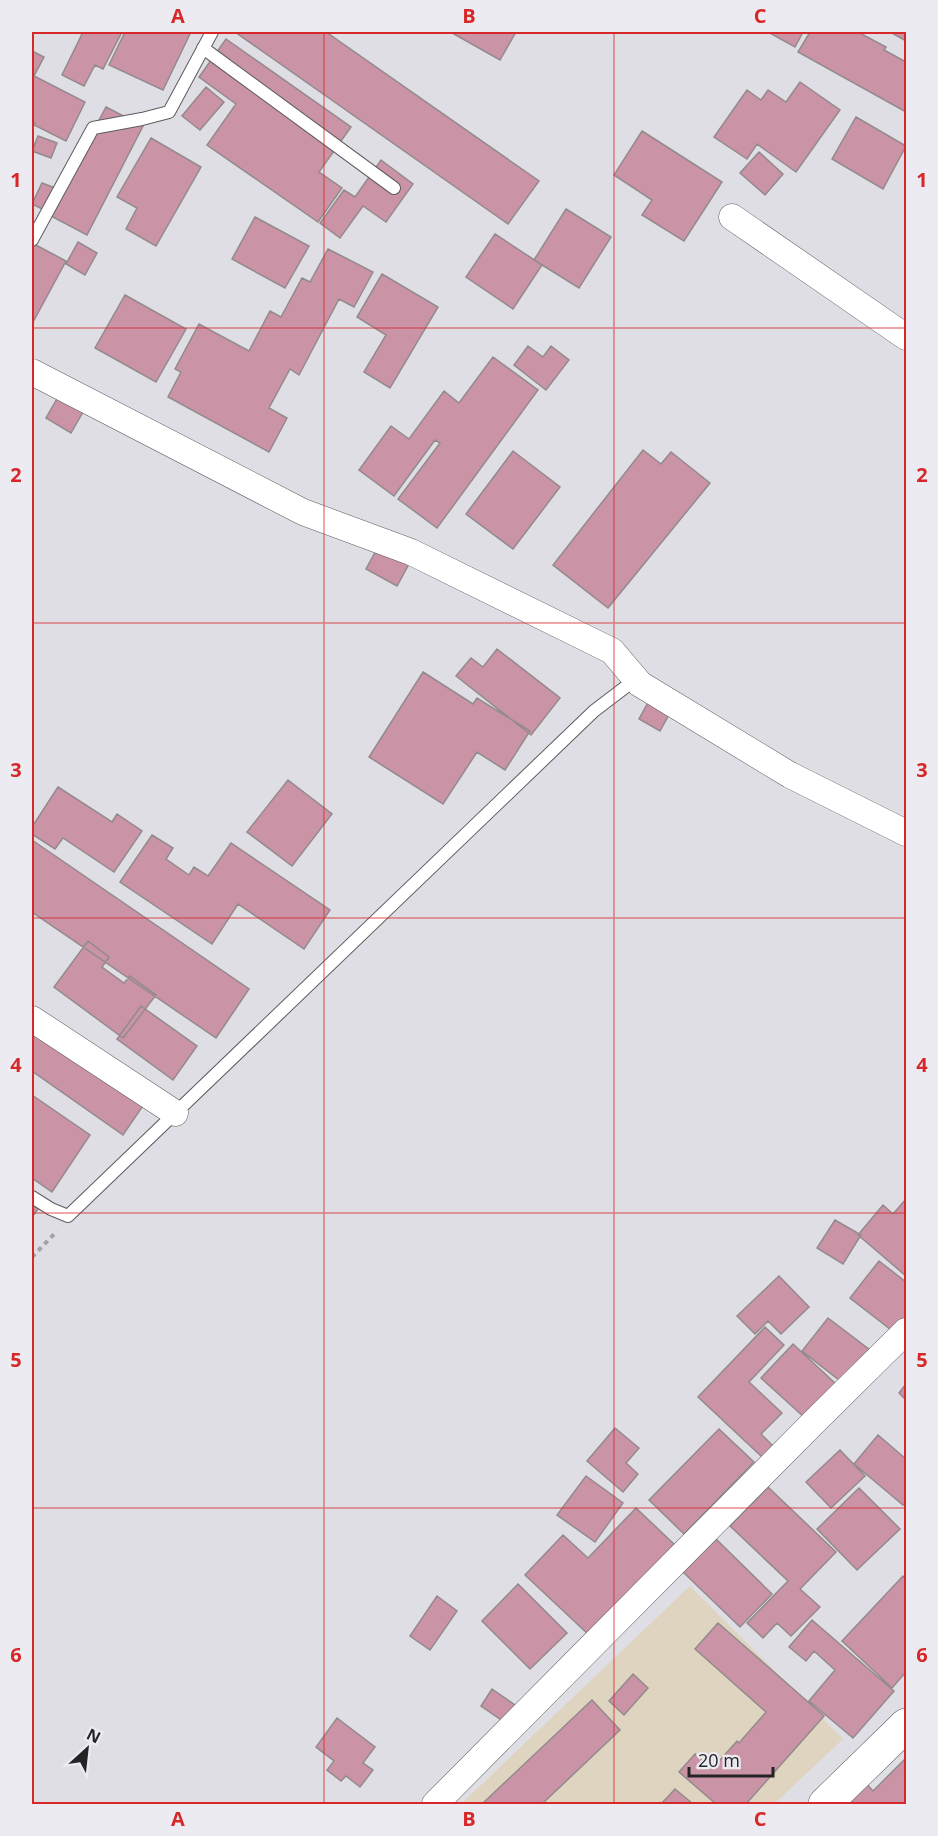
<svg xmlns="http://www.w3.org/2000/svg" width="938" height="1836" viewBox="0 0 938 1836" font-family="'Open Sans',sans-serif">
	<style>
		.education { fill: #ded4bf }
		.building { fill: #cb93a6; stroke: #928a8c; stroke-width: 1.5 }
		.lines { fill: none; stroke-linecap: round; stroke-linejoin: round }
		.lane-casing { stroke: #5d5c62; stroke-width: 14 }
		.street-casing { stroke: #5d5c62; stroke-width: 27 }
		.secondary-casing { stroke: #5d5c62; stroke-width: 34 }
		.path { stroke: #a3a2a7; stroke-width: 4; stroke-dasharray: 4.5 4.5; stroke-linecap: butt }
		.lane { stroke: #fff; stroke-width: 12 }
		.street { stroke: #fff; stroke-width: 26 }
		.secondary { stroke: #fff; stroke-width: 33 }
		.grid { fill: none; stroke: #d62828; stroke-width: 1.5; stroke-opacity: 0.55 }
		.neatline { fill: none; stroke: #d62828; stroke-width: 2 }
		.grid-label { font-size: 20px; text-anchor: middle; font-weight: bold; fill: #d62828 }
	</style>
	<rect width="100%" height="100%" fill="#dfdee5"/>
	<path class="education" d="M690,1586L843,1739L774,1804H461Z"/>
	<path class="building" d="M83,32H122L103,69L95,65L84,86L62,75Z
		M125,32H185L190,34L163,90L109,65Z
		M235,32H326L539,181L508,224Z
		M456,32H516L500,60L454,34Z
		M768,32H803L795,47Z
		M810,32H858L886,47L884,50L906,62V112L798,52Z
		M890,32H906V41Z
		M226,39L351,127L319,172L342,188L318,222L207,145L236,104L199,77Z
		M32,51L44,57L34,76L85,102L66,141L34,125L35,123L32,122Z
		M800,82L840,110L796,172L757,144L747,159L714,137L747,90L761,100L768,90L786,102Z
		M206,87L224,102L200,130L182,116Z
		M106,107L143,126L87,235L49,215Z
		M856,117L906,146L883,189L832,159Z
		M642,131L722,182L684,241L642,215L652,200L614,175Z
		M38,136L57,143L51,158L32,151Z
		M151,138L201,167L156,246L126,229L137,208L117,197Z
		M759,152L783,174L765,195L740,173Z
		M381,160L413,184L386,222L363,206L340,238L320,223L344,190L355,197Z
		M42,183L58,189L48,212L32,204Z
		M566,209L611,237L579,288L534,260Z
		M255,217L309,246L285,288L232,259Z
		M495,234L542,265L513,309L466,277Z
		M78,242L97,253L85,275L66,264Z
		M32,243L66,261L33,322L32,321Z
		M328,249L373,272L354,307L339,299L299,375L290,369L269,408L287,418L269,452L168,397L181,372L175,369L199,324L249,351L270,311L281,317L302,278L310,282Z
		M382,274L438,307L390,388L364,372L386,335L357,317Z
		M125,295L186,329L156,382L95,348Z
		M528,346L543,357L551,346L569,360L546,390L514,365Z
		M493,357L538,390L437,528L398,499L440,443L435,440L394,496L359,470L391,426L409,439L444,391L459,403Z
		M62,390L87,405L71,433L46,418Z
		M643,450L661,464L671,452L710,483L608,608L553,565Z
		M513,451L560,487L513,549L466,514Z
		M384,536L415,553L397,586L366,569Z
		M497,649L560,698L531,735L456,676L471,658L483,667Z
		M423,672L473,704L477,698L530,731L505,770L477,752L443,804L369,757Z
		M650,699L671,711L660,731L639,719Z
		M288,780L332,814L292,866L247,832Z
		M58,787L112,822L117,814L142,831L114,872L63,838L55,849L32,834V827Z
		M152,835L173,848L166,859L189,875L194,867L208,876L231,843L330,910L304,949L238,904L212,944L120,882Z
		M32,840L249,989L216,1038L32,912Z
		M88,941L109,957L102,967L124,983L130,976L156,995L123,1038L54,987Z
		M141,1006L197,1046L173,1080L117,1039Z
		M32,1011L151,1094L123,1135L32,1071Z
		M32,1095L90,1135L52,1192L32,1178Z
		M32,1196L42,1204L32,1217Z
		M906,1199V1276L858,1235L883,1205L893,1214Z
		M835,1220L861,1235L843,1264L817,1248Z
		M879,1261L906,1282V1327L899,1336L850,1298Z
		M779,1276L809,1307L781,1334L768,1321L755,1334L737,1316Z
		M828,1318L870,1350L844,1384L802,1351Z
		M765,1327L784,1345L749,1382L782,1413L761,1434L773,1446L762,1457L698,1397Z
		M793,1344L836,1384L805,1418L761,1378Z
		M906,1384V1400L899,1393Z
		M615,1428L639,1448L626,1463L638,1474L623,1492L587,1461Z
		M719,1429L754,1462L684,1534L649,1500Z
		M878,1435L906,1459V1502L903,1505L854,1464Z
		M840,1450L865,1476L831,1508L806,1482Z
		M586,1476L623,1503L595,1542L557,1515Z
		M768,1487L836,1552L800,1589L820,1607L791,1636L777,1623L763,1638L747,1623L788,1581L730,1526Z
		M859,1488L900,1529L857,1570L817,1529Z
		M636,1508L676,1546L590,1636L525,1575L563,1535L588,1558Z
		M716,1539L772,1594L740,1627L683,1572Z
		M903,1576L906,1579V1672L892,1688L842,1641Z
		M518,1584L567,1633L530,1669L482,1621Z
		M437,1596L457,1611L430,1650L410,1636Z
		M812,1620L894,1691L853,1738L809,1701L835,1670L814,1651L806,1661L789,1647Z
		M718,1623L824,1716L746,1804H716L679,1772L695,1754L712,1769L737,1741L739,1743L766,1712L695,1649Z
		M633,1674L648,1688L624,1715L609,1701Z
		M492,1689L515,1705L504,1722L481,1706Z
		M592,1700L620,1730L542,1804H482Z
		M337,1718L375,1747L363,1763L373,1770L360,1787L346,1776L341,1781L327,1770L334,1761L316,1747Z
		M906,1758V1802L904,1804H845L866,1783L873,1791Z
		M675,1789L693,1804H661Z"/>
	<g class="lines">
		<g class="lane-casing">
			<path id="lane" d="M203,48L394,188
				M32,240L93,128L142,119L169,112L212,32
				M32,1197L51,1209L68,1216L594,711L636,679"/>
		</g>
		<g class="street-casing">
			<path id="street" d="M732,217L906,337
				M32,372L303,512L411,552L612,651L640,684L790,775L906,833
				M32,1019L175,1113
				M435,1804L814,1422L906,1331"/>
		</g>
		<g class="secondary-casing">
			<path id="secondary" d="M825,1804L906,1725"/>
		</g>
		<path class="path" d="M32,1257L57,1231"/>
		<use href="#lane" class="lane"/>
		<use href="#street" class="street"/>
		<use href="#secondary" class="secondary"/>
	</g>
	<path class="grid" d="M324,32V1804M614,32V1804M32,328H906M32,623H906M32,918H906M32,1213H906M32,1508H906"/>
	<rect width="938" height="1836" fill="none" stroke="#ecebf2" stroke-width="66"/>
	<g transform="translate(87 1749) rotate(27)" stroke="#ecebf2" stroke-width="4.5" paint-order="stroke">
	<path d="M0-4.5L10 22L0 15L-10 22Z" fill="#242426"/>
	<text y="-9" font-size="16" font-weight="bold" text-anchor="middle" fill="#242426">N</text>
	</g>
	<path d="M689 1767v9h84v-9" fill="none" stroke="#242426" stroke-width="3"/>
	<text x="698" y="1767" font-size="18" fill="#242426" stroke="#ecebf2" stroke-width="4.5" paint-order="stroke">20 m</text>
	<rect x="33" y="33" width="872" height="1770" class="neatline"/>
	<g class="grid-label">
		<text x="178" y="23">A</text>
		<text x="469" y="23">B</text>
		<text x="760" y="23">C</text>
		<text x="16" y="187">1</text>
		<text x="922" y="187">1</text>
		<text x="16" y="482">2</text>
		<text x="922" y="482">2</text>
		<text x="16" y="777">3</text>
		<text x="922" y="777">3</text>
		<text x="16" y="1072">4</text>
		<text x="922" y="1072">4</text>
		<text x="16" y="1367">5</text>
		<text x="922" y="1367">5</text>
		<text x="16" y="1662">6</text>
		<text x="922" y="1662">6</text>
		<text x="178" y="1826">A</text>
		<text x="469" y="1826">B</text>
		<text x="760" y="1826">C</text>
	</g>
</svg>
